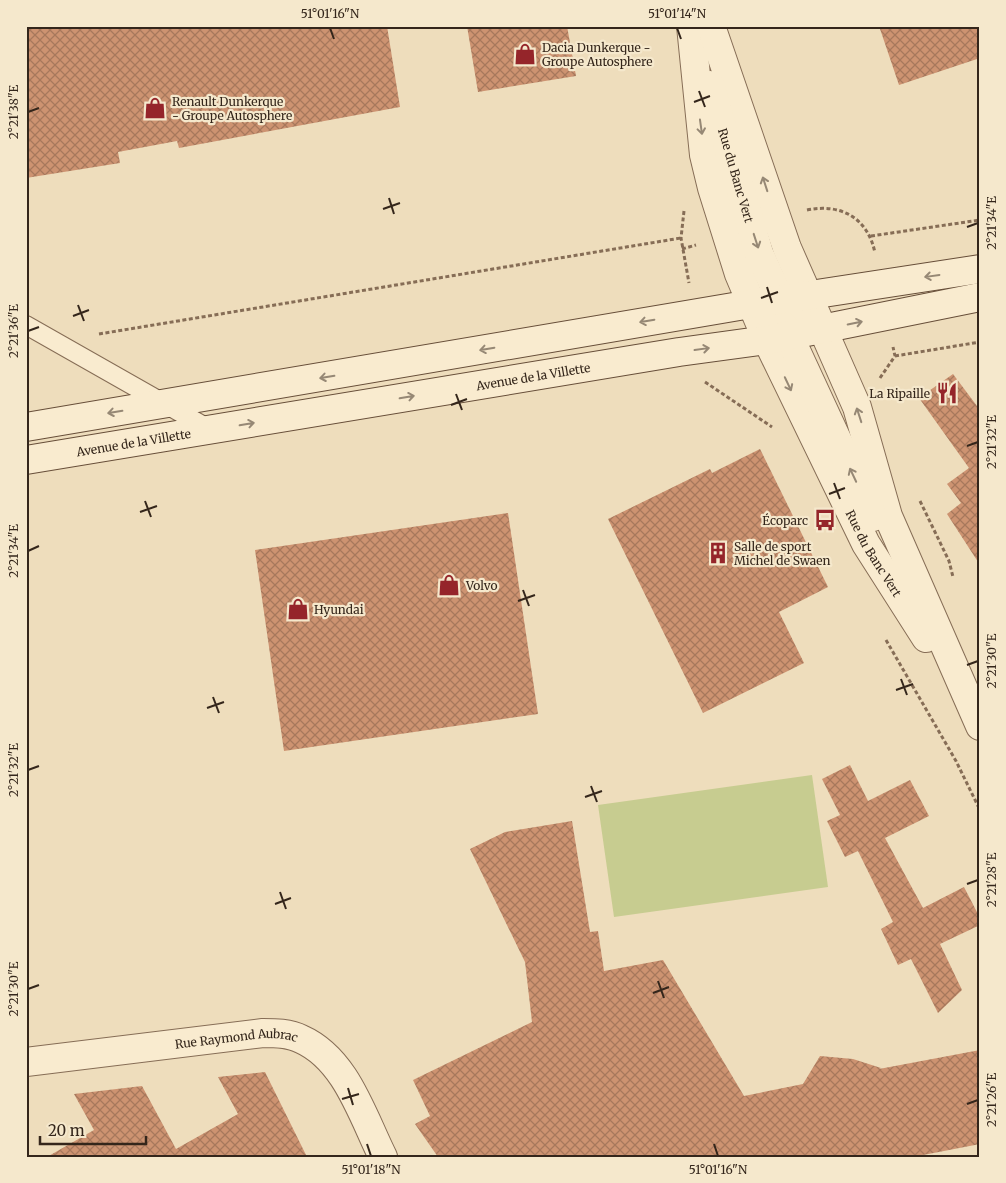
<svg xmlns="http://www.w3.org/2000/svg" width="1006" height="1183" viewBox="0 0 1006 1183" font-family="Merriweather,serif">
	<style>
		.park { fill: #c7cc90 }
		.building { fill: url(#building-cross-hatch) }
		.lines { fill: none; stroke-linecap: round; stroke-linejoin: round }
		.service-casing { stroke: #866d56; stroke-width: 20 }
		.minor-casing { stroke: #866d56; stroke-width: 30 }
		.tertiary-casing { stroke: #866d56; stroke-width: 30 }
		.secondary-casing { stroke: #674e39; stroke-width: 30 }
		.path { stroke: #866d56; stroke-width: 3; stroke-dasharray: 4 2.5; stroke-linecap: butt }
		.service { stroke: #f9ebcf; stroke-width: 18 }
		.minor { stroke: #f9ebcf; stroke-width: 28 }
		.tertiary { stroke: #f9ebcf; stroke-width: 28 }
		.secondary { stroke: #f9ebcf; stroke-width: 28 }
		.oneway { stroke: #968875 }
		.ticks { fill: none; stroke: #34261b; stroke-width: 2 }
		.labels { text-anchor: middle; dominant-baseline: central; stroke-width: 4.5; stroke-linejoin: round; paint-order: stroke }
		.poi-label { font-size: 12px; fill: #34261b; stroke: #f5e8cc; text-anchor: start }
		.street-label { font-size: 12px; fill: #34261b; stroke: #f5e8cc }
		.neatline { fill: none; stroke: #34261b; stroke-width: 2 }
		.ticks-label { font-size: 12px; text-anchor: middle; fill: #34261b }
	</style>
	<defs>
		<pattern id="building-cross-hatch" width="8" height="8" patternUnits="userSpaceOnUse" patternTransform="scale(1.25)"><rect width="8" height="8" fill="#cd9371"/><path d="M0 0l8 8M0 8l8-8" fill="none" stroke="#a7785c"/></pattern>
	</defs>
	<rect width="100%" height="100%" fill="#eeddbc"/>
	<path class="park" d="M812,775L828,887L614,917L598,805Z"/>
	<path class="building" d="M26,26H387L400,107L179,148L177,141L118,152L120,163L26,178Z
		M467,26H567L576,76L478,92Z
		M879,26H980V58L899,85Z
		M953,374L980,410V565L947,514L961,503L947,484L969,468L919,398Z
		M760,449L828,587L779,612L804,663L703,713L608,519L710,469L712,473Z
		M508,513L538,714L284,751L255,550Z
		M850,765L868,801L910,780L929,816L885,838L923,908L964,887L980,918V925L940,944L962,990L938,1013L911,959L898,965L881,929L893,922L858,851L845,857L827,821L840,815L822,779Z
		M572,821L590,932L598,931L604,971L663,960L744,1096L803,1084L820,1056L853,1059L881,1068L879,1069L980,1050V1144L913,1157H438L415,1124L430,1116L413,1080L532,1022L525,962L470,849L505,832Z
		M265,1072L307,1157H47L94,1130L74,1094L142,1086L176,1149L238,1114L218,1077Z"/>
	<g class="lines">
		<g class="service-casing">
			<path id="service" d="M26,325L211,430"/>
		</g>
		<g class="minor-casing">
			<g id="minor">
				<path id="s1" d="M26,1062L263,1033C275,1033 289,1033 301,1039C346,1059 362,1115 383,1157"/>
			</g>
		</g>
		<g class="tertiary-casing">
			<g id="tertiary">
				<path id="s2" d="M691,26L704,155L712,188L739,274L767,340L866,544L926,638"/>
				<path d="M711,26L787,248L857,407L888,516L980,726"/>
				<path id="s3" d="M710,85L759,253L780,299L797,316"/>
				<path d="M751,304L771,314L786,329L873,517"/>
			</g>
		</g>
		<g class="secondary-casing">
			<g id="secondary">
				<path d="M26,427L751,304L980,269"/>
				<path id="s4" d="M26,460L679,352L767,340L980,297"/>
			</g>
		</g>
		<path class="path" d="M807,210C841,203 868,218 875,253
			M684,211L681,238L689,283
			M871,236L980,220
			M682,249L696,245
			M99,334L681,238
			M895,356L980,342
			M880,378L895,356L893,347
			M705,382L772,427
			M920,501L949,561L953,577
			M886,640L956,761L980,810"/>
		<use href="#service" class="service"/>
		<use href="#minor" class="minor"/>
		<use href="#tertiary" class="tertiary"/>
		<use href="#secondary" class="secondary"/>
	</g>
	<defs><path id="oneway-shaft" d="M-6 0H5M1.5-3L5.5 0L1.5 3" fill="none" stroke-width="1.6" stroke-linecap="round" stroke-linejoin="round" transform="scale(1.25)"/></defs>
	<g class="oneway">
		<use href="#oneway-shaft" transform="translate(701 127) rotate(82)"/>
		<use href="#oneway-shaft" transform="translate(765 184) rotate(-108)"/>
		<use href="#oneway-shaft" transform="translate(756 241) rotate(72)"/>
		<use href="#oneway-shaft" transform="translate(932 276) rotate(172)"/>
		<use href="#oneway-shaft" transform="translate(647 321) rotate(170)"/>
		<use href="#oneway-shaft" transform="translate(855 323) rotate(-12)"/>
		<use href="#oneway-shaft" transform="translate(487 349) rotate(170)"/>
		<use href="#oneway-shaft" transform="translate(702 349) rotate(-8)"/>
		<use href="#oneway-shaft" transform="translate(327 377) rotate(171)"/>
		<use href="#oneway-shaft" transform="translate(788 384) rotate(65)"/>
		<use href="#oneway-shaft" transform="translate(407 397) rotate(-10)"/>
		<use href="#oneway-shaft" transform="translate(115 412) rotate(171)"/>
		<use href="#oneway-shaft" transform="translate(859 415) rotate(-108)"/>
		<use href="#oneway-shaft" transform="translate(247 424) rotate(-10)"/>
		<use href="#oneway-shaft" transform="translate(853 475) rotate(-115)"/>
	</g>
	<path class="ticks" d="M330,28L334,39M677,28L681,39M699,91L705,107M694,102L710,96M28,112L39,108M389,198L394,214M383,209L400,203M967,227L978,223M767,287L772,303M761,298L778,292M78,305L84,321M73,316L89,310M28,331L39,327M456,394L462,410M451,405L467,399M967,446L978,442M834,483L840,499M829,494L845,488M145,501L151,517M140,512L157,506M28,551L39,546M523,590L529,606M518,601L535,595M967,665L978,661M901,679L907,695M896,690L913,684M213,697L219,713M207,708L224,702M28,770L39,766M591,786L597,802M585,797L602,791M967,884L978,880M280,892L286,909M275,904L291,898M658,981L664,998M28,989L39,985M653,993L669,987M348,1088L353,1105M342,1099L359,1094M967,1104L978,1100M367,1144L371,1156M714,1144L718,1156"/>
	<defs>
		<g id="shop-bare" transform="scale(1.725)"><path d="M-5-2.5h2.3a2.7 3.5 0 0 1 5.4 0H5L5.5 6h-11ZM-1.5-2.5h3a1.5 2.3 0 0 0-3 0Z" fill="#95252a" stroke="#f5e8cc" stroke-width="2.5" paint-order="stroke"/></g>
		<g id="restaurant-bare" transform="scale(1.725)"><path d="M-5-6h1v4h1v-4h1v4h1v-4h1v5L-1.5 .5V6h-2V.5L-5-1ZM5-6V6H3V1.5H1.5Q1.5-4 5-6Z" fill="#95252a" stroke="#f5e8cc" stroke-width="2.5" paint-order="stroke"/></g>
		<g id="bus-bare" transform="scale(1.725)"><path d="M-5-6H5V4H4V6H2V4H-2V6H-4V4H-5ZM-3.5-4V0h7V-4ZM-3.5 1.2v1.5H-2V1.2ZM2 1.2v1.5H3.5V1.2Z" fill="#95252a" stroke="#f5e8cc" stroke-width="2.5" paint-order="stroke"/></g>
		<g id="building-bare" transform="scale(1.725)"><path d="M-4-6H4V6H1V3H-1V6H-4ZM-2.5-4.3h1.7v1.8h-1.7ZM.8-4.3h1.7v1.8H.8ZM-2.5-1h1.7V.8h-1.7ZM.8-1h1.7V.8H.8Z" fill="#95252a" stroke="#f5e8cc" stroke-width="2.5" paint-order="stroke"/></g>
	</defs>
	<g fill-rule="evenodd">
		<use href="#shop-bare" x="525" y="54"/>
		<use href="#shop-bare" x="155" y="108"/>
		<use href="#restaurant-bare" x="947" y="393"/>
		<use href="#bus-bare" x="825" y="520"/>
		<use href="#building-bare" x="718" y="553"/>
		<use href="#shop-bare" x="449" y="585"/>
		<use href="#shop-bare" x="298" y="609"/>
	</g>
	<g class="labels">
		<g class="poi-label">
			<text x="542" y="47">Dacia Dunkerque -<tspan x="542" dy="14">Groupe Autosphere</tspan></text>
			<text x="172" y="101">Renault Dunkerque<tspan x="172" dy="14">- Groupe Autosphere</tspan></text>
			<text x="930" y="393" text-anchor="end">La Ripaille</text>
			<text x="808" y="520" text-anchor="end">Écoparc</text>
			<text x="734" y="546">Salle de sport<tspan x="734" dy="14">Michel de Swaen</tspan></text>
			<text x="466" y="585">Volvo</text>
			<text x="314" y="609">Hyundai</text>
		</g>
		<g class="street-label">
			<text stroke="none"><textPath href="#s3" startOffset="94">Rue du Banc Vert</textPath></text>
			<text stroke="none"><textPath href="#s4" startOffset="514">Avenue de la Villette</textPath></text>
			<text stroke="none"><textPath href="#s4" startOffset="109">Avenue de la Villette</textPath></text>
			<text stroke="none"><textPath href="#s2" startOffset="564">Rue du Banc Vert</textPath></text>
			<text stroke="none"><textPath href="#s1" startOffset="212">Rue Raymond Aubrac</textPath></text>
		</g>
	</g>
	<rect width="1006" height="1183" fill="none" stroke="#f5e8cc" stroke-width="55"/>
	<path d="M40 1136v8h106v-8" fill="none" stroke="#34261b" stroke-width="2.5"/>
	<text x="48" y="1136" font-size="15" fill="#34261b" stroke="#f5e8cc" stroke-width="4" paint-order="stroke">20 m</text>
	<rect x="28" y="28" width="950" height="1128" class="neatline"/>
	<g class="ticks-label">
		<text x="330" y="18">51°01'16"N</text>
		<text x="677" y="18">51°01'14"N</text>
		<text transform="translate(14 112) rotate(-90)" y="4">2°21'38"E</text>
		<text transform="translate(992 223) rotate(-90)" y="4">2°21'34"E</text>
		<text transform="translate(14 331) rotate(-90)" y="4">2°21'36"E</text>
		<text transform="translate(992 442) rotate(-90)" y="4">2°21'32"E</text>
		<text transform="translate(14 551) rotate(-90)" y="4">2°21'34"E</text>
		<text transform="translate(992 661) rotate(-90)" y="4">2°21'30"E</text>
		<text transform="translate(14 770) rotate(-90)" y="4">2°21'32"E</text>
		<text transform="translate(992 880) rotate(-90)" y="4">2°21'28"E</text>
		<text transform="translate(14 989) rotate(-90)" y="4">2°21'30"E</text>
		<text transform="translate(992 1100) rotate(-90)" y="4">2°21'26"E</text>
		<text x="371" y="1174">51°01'18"N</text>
		<text x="718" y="1174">51°01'16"N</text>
	</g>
</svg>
